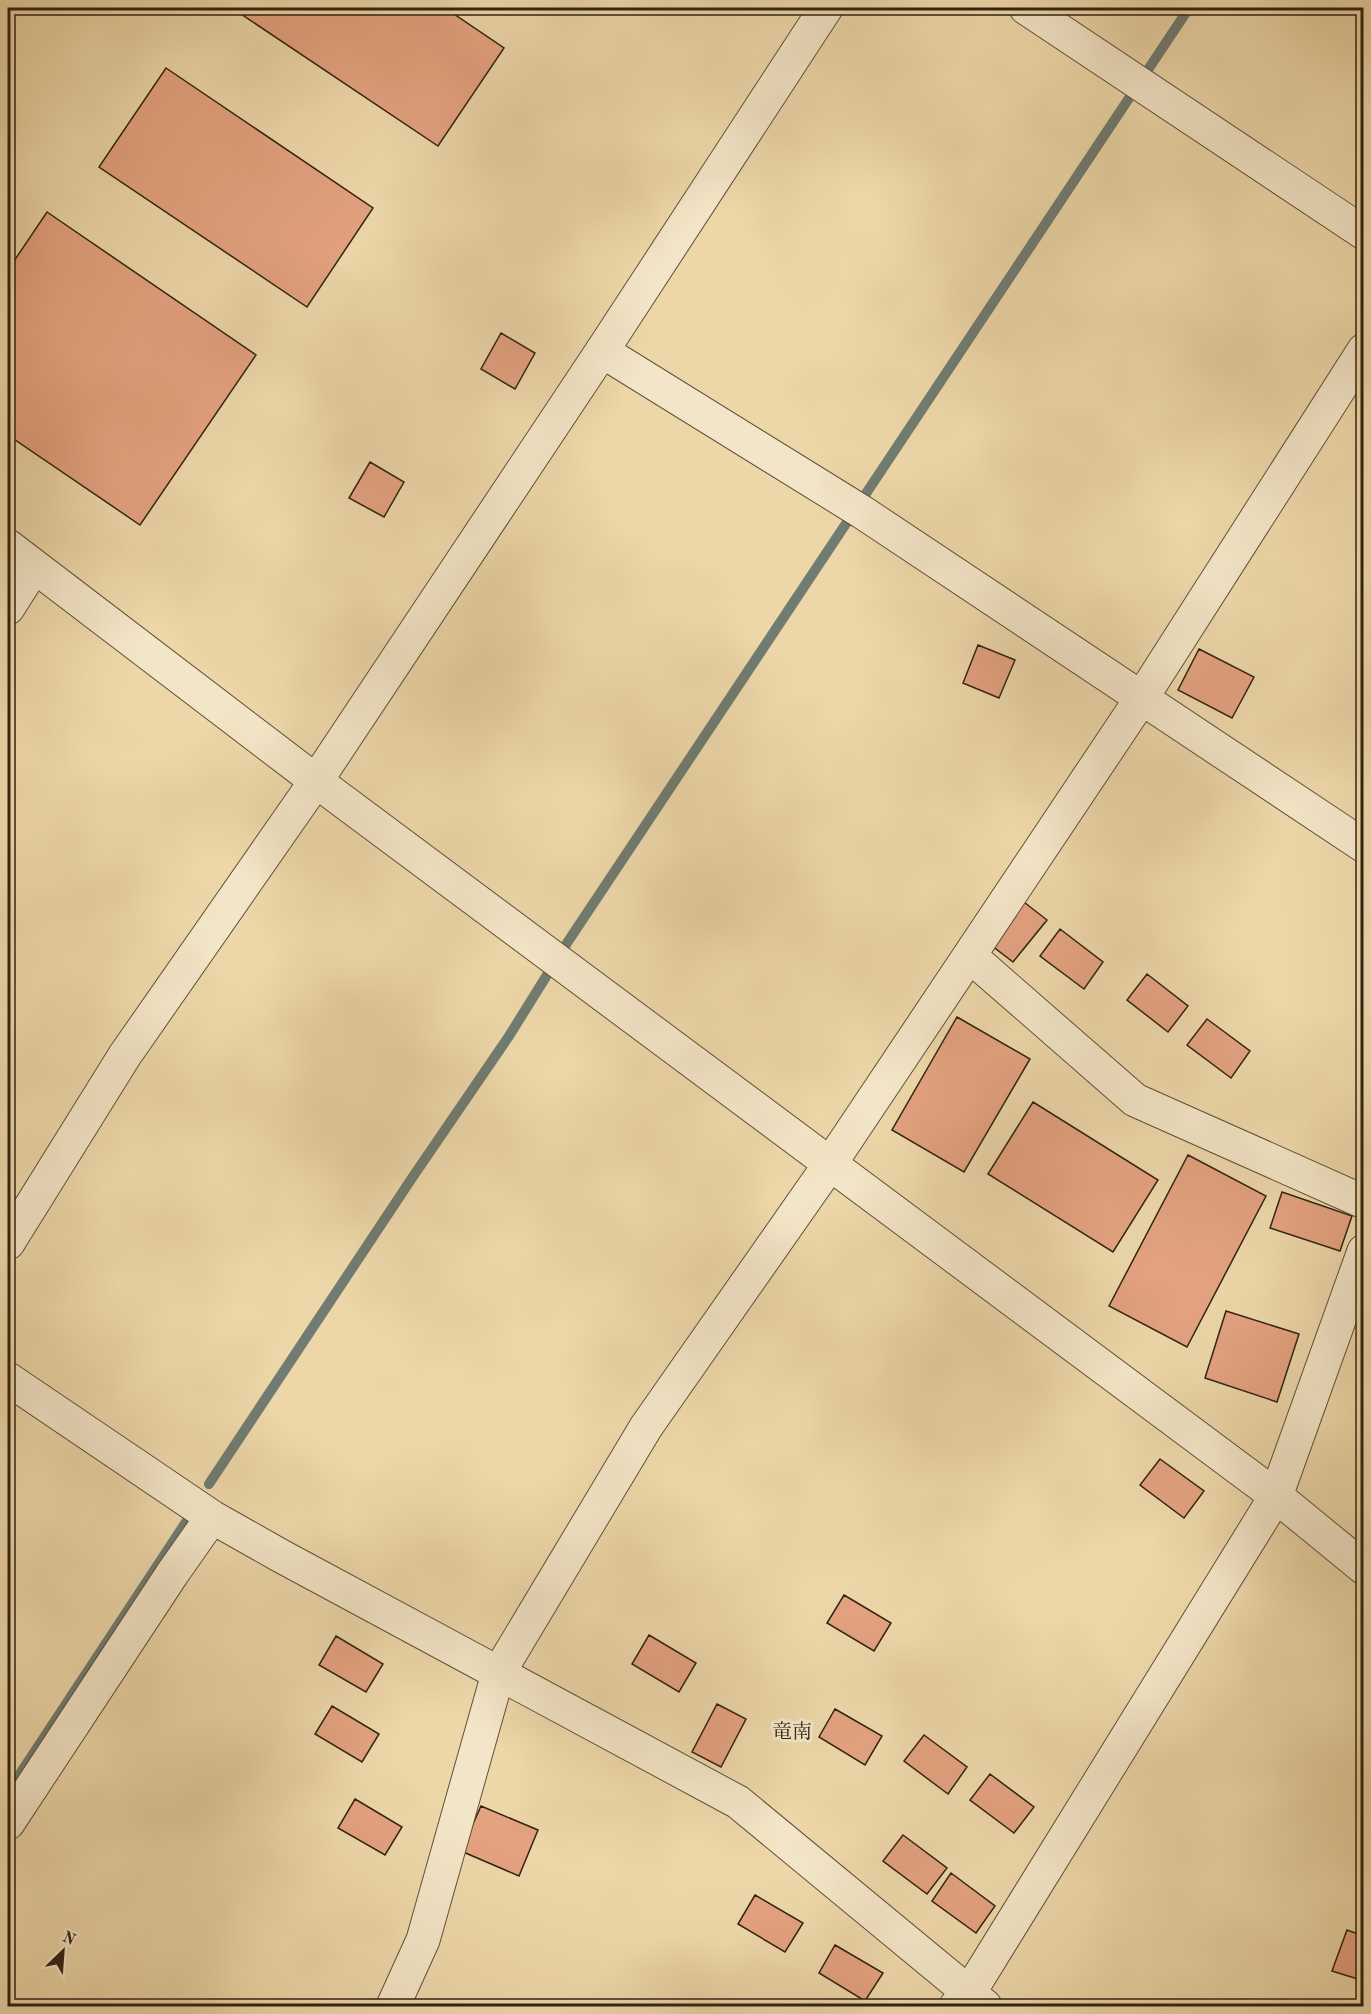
<svg xmlns="http://www.w3.org/2000/svg" width="1371" height="2014" viewBox="0 0 1371 2014" font-family="'Old Standard TT','Noto Serif JP',serif">
	<style>
		.lines { fill: none; stroke-linecap: round; stroke-linejoin: round }
		.stream { stroke: #707c71; stroke-width: 10 }
		.building { fill: #e4a280; stroke: #302312; stroke-width: 1.5 }
		.minor-casing { stroke: #5f5038; stroke-width: 35 }
		.tertiary-casing { stroke: #5f5038; stroke-width: 35 }
		.minor { stroke: #f3e5c7; stroke-width: 33 }
		.tertiary { stroke: #f3e5c7; stroke-width: 33 }
		.labels { text-anchor: middle; dominant-baseline: central; stroke-width: 6; stroke-linejoin: round; paint-order: stroke }
		.neighbourhood-label { font-size: 20px; fill: #302312; stroke: #f3e5c7 }
	</style>
	<rect width="100%" height="100%" fill="#edd7a9"/>
	<filter id="stains"><feTurbulence type="fractalNoise" baseFrequency=".00333" numOctaves="4"/><feColorMatrix values="0 0 0 0 .2 0 0 0 0 .09 0 0 0 0 .02 0 0 0 .5 -.17"/></filter>
	<radialGradient id="worn" r=".72"><stop offset=".6" stop-color="#630" stop-opacity="0"/><stop offset="1" stop-color="#630" stop-opacity=".3"/></radialGradient>
	<g class="lines">
		<path class="stream" d="M209,1484L412,1178L509,1036L567,943L1189,8
			M8,1792L188,1519"/>
	</g>
	<path class="building" d="M232,8H445L504,48L438,146Z
		M166,68L373,208L307,307L99,167Z
		M47,212L256,355L140,525L8,435V270Z
		M501,333L535,353L515,389L481,369Z
		M370,462L404,482L384,517L349,498Z
		M978,645L1015,660L999,698L963,683Z
		M1199,649L1254,677L1232,718L1178,690Z
		M1020,899L1047,920L1013,962L987,942Z
		M1060,929L1103,962L1084,989L1040,956Z
		M1147,974L1188,1006L1168,1032L1127,1000Z
		M957,1017L1030,1059L964,1172L892,1130Z
		M1207,1019L1250,1051L1231,1078L1187,1045Z
		M1033,1102L1158,1180L1113,1252L988,1174Z
		M1188,1155L1266,1196L1187,1347L1109,1306Z
		M1282,1192L1352,1216L1340,1251L1270,1228Z
		M1226,1311L1299,1334L1277,1402L1205,1378Z
		M1160,1459L1204,1491L1184,1518L1140,1485Z
		M844,1595L891,1623L874,1651L827,1623Z
		M649,1635L696,1663L679,1692L632,1664Z
		M336,1636L383,1664L366,1692L319,1665Z
		M717,1704L746,1719L721,1767L692,1752Z
		M332,1706L379,1734L362,1762L315,1734Z
		M835,1709L882,1736L865,1765L819,1737Z
		M924,1735L967,1767L948,1794L904,1761Z
		M990,1774L1034,1807L1014,1833L970,1800Z
		M355,1799L402,1827L385,1855L338,1828Z
		M481,1806L538,1830L519,1876L461,1851Z
		M903,1835L947,1868L927,1894L883,1861Z
		M951,1873L995,1906L976,1933L932,1901Z
		M755,1895L803,1923L785,1952L738,1924Z
		M1347,1930L1364,1936V1981L1332,1971Z
		M835,1945L883,1973L865,2001L819,1973Z"/>
	<g class="lines">
		<g class="minor-casing">
			<path id="minor" d="M1026,8L1364,233
				M602,351L862,512L1364,846
				M8,608L34,567
				M316,781L1276,1496L1364,1568
				M970,956L1135,1100L1364,1202
				M8,1379L212,1517L281,1556L738,1802L985,2006
				M8,1823L172,1574L212,1517
				M393,2006L423,1940L498,1674L646,1427L830,1164L1141,699L1364,350
				M956,2006L969,1993L1276,1496L1364,1251"/>
		</g>
		<g class="tertiary-casing">
			<path id="tertiary" d="M8,546L316,781
				M8,1243L125,1055L316,781L602,351L826,8"/>
		</g>
		<use href="#minor" class="minor"/>
		<use href="#tertiary" class="tertiary"/>
	</g>
	<g class="labels">
		<g class="neighbourhood-label">
			<text x="792" y="1733">竜南</text>
		</g>
	</g>
	<rect width="1371" height="2014" fill="none" stroke="#edd7a9" stroke-width="30"/>
	<rect x="9" y="9" width="1353" height="1996" fill="none" stroke="#302312" stroke-width="3"/>
	<rect x="15" y="15" width="1341" height="1984" fill="none" stroke="#302312" stroke-width="1.5"/>
	<g transform="translate(63 1951) rotate(25)" stroke="#f3e5c7" stroke-width="4.5" paint-order="stroke">
	<path d="M0-4.5L10 22L0 15L-10 22Z" fill="#302312"/>
	<text y="-9" font-size="16" font-weight="bold" text-anchor="middle" fill="#302312">N</text>
	</g>
	<rect width="100%" height="100%" filter="url(#stains)"/>
	<rect width="100%" height="100%" fill="url(#worn)"/>
</svg>
